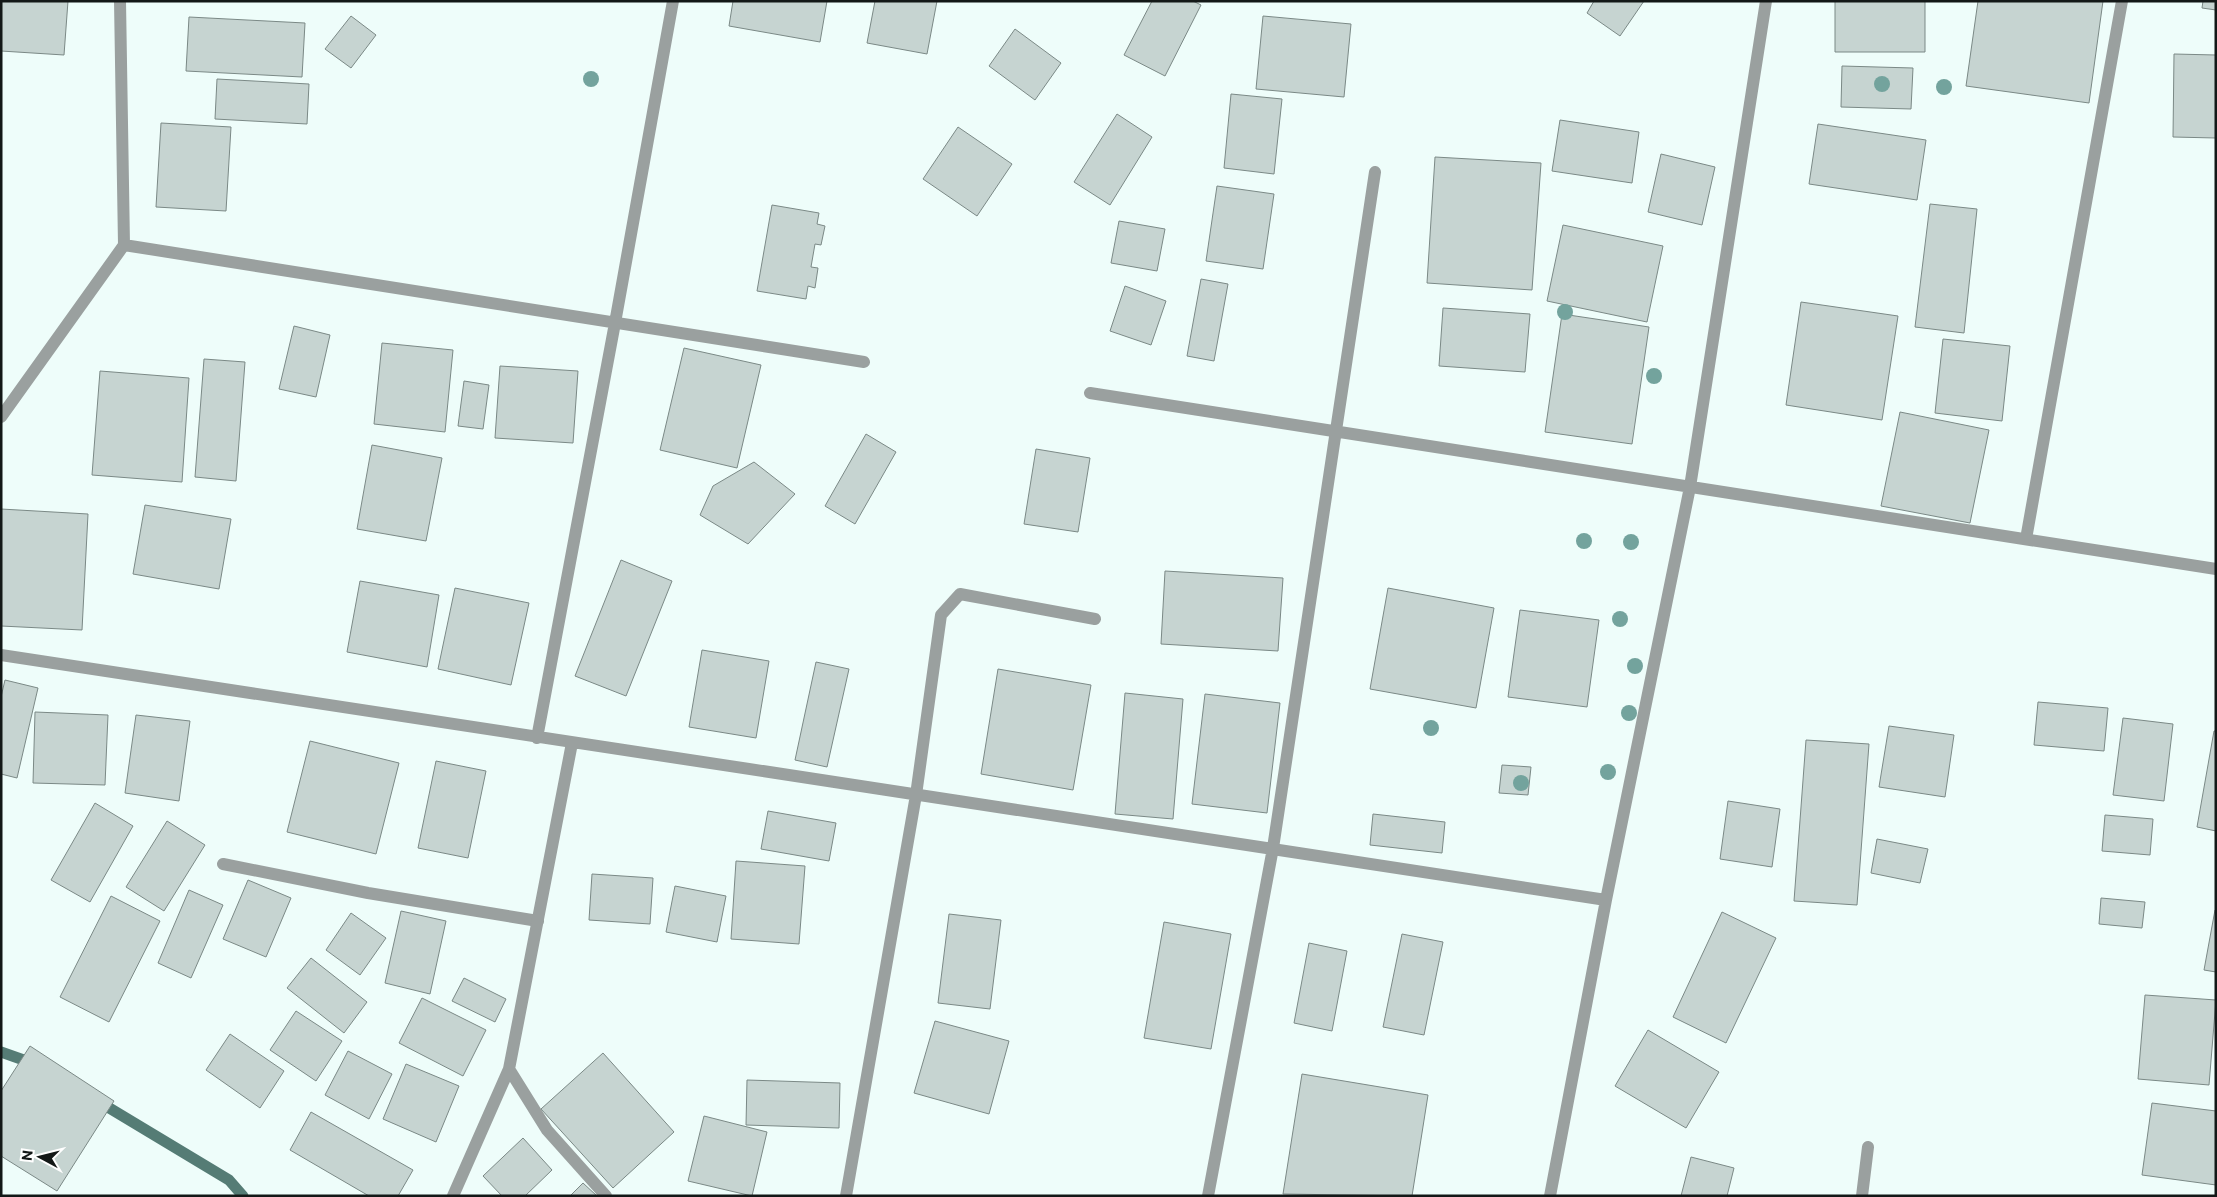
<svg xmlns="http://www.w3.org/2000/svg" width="2217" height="1197" viewBox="0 0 2217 1197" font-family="Commissioner,sans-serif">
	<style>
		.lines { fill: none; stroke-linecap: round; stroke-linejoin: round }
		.stream { stroke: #557c75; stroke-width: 11 }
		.building { fill: #c6d4d1; stroke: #7b8986 }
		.service { stroke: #9aa09f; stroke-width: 12 }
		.minor { stroke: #9aa09f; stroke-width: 12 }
		.tree { fill: #73a39d }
	</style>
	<rect width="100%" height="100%" fill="#eefdfa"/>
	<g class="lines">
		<path class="stream" d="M1,1052L35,1064
			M96,1100L229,1180L243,1196"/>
	</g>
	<path class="building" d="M1,1H68L64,55L1,51Z
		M733,1H827L820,42L729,26Z
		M875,1H937L927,54L867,43Z
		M1152,1H1193L1201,5L1165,76L1124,55Z
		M1594,1H1644L1620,36L1587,13Z
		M1835,1H1925V52H1835Z
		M1978,1H2103L2089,103L1966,86Z
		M2203,1H2216V10L2202,8Z
		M351,16L376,35L351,68L325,49Z
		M1263,16L1351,24L1344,97L1256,89Z
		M189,17L305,23L302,77L186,71Z
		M1015,29L1061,63L1035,100L989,66Z
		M2174,54L2216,55V138L2173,137Z
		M1842,66L1913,68L1911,109L1841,107Z
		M217,79L309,84L307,124L215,119Z
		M1231,94L1282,99L1274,174L1224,168Z
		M1117,114L1152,137L1110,205L1074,182Z
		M1560,120L1639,132L1632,183L1552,171Z
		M161,123L231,127L226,211L156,207Z
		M1818,124L1926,140L1917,200L1809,184Z
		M958,127L1012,164L977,216L923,179Z
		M1661,154L1715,167L1702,225L1648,212Z
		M1435,157L1541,163L1532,290L1427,283Z
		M1217,186L1274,194L1263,269L1206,261Z
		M1930,204L1977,209L1964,333L1915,327Z
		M772,205L819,213L817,224L825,226L821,245L815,244L811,267L818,268L815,288L808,286L806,299L757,291Z
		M1119,221L1165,229L1157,271L1111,263Z
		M1563,225L1663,246L1647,322L1547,301Z
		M1201,279L1228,284L1214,361L1187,356Z
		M1125,286L1166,301L1151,345L1110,331Z
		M1801,302L1898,316L1882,420L1786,405Z
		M1443,308L1530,314L1525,372L1439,366Z
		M1562,314L1649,327L1632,444L1545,432Z
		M294,326L330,335L316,397L279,389Z
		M1943,339L2010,346L2002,421L1935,413Z
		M382,343L453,350L445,432L374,424Z
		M684,348L761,365L737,468L660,450Z
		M204,359L245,362L236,481L195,477Z
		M500,366L578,371L573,443L495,438Z
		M100,371L189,378L182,482L92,475Z
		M464,381L489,385L483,429L458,426Z
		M1900,412L1989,430L1970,523L1881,506Z
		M866,434L896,452L855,524L825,506Z
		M372,445L442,458L426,541L357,529Z
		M1036,449L1090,458L1078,532L1024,524Z
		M754,462L795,494L748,544L700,515L713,486Z
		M145,505L231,519L219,589L133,574Z
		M1,509L88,514L82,630L1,626Z
		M621,560L672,581L626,696L575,676Z
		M1165,571L1283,578L1278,651L1161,644Z
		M360,581L439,595L427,667L347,652Z
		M455,588L529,603L511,685L438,669Z
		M1388,588L1494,608L1476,708L1370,689Z
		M1520,610L1599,620L1587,707L1508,697Z
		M702,650L769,661L756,738L689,727Z
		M816,662L849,669L827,767L795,760Z
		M998,669L1091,685L1073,790L981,774Z
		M5,680L38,688L17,778L1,774V697Z
		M1125,693L1183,699L1173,819L1115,814Z
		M1205,694L1280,703L1267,813L1192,804Z
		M2038,702L2108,708L2104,751L2034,745Z
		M35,712L108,715L105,785L33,783Z
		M136,715L190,721L179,801L125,793Z
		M2123,718L2173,724L2164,801L2113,795Z
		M1889,726L1954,735L1945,797L1879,787Z
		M2214,731H2216V831L2197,827Z
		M1806,740L1869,744L1857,905L1794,901Z
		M310,741L399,763L376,854L287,832Z
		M436,761L486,771L468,858L418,848Z
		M1502,765L1531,767L1528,795L1499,793Z
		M1728,801L1780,809L1772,867L1720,859Z
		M95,803L133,826L90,902L51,880Z
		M768,811L836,823L829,861L761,849Z
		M1373,814L1445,822L1442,853L1370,845Z
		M2105,815L2153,819L2150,855L2102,851Z
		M167,821L205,845L164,911L126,887Z
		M1877,839L1928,849L1920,883L1871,873Z
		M736,861L805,866L799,944L731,939Z
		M592,874L653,878L650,924L589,920Z
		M248,880L291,898L266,957L223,939Z
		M675,886L726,896L717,942L666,932Z
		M189,890L223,905L191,978L158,963Z
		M111,896L160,921L109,1022L60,997Z
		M2101,898L2145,902L2142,928L2099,924Z
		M2215,910L2216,911V972L2204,970Z
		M401,911L446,921L430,994L385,983Z
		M1722,912L1776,938L1726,1043L1673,1017Z
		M351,913L386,938L360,975L326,950Z
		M949,914L1001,920L990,1009L938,1003Z
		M1164,922L1231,934L1211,1049L1144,1038Z
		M1402,934L1443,942L1424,1035L1383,1027Z
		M1309,943L1347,951L1332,1031L1294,1023Z
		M311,958L367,1002L344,1033L287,988Z
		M464,978L506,999L495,1022L452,1001Z
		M2145,995L2216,1000L2209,1085L2138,1079Z
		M422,998L486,1030L463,1076L399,1043Z
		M296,1011L342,1041L316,1081L270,1050Z
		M935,1021L1009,1041L989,1114L914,1093Z
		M1648,1030L1719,1072L1686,1128L1615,1086Z
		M230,1034L284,1071L260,1108L206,1070Z
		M30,1046L114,1101L57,1191L1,1156V1091Z
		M348,1051L392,1074L369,1119L325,1095Z
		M603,1053L674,1132L613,1188L541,1109Z
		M406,1064L459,1086L436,1142L383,1119Z
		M1302,1074L1428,1095L1412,1196L1283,1194Z
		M747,1080L840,1083L839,1128L746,1125Z
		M2152,1103L2216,1111V1185L2142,1175Z
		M311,1112L413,1170L398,1196H369L290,1150Z
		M704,1116L767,1132L752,1196L688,1181Z
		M523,1138L552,1170L525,1196H502L483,1176Z
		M1691,1157L1734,1168L1727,1196H1681Z
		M583,1183L597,1196H570Z"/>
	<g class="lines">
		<path class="service" d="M223,864L368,893L538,921"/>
		<path class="minor" d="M124,245L864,362
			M1090,393L2216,569
			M1,417L124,245L120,1
			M2026,539L2122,1
			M1,655C536,738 1071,816 1606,900
			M537,738L615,323L673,1
			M509,1069L547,1130L606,1196
			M453,1196L509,1069L572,743
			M846,1196L916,795L941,615L960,594L1095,619
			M1208,1196L1273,848L1375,172
			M1550,1196L1606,900L1690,487L1766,1
			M1862,1196L1868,1147"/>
	</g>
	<g class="tree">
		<circle cx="591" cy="79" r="8"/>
		<circle cx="1882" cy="84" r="8"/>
		<circle cx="1944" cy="87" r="8"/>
		<circle cx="1565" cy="312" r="8"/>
		<circle cx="1654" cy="376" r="8"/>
		<circle cx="1584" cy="541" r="8"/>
		<circle cx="1631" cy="542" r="8"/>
		<circle cx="1620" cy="619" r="8"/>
		<circle cx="1635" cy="666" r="8"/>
		<circle cx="1629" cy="713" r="8"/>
		<circle cx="1431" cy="728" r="8"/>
		<circle cx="1608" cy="772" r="8"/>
		<circle cx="1521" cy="783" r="8"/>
	</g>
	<rect width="2217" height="1197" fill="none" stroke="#131817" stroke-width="5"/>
	<g transform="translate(40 1157) rotate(277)" stroke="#ffffff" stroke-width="4" paint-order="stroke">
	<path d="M0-4L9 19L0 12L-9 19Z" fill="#131817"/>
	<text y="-8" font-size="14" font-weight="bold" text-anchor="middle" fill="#131817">N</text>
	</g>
</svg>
